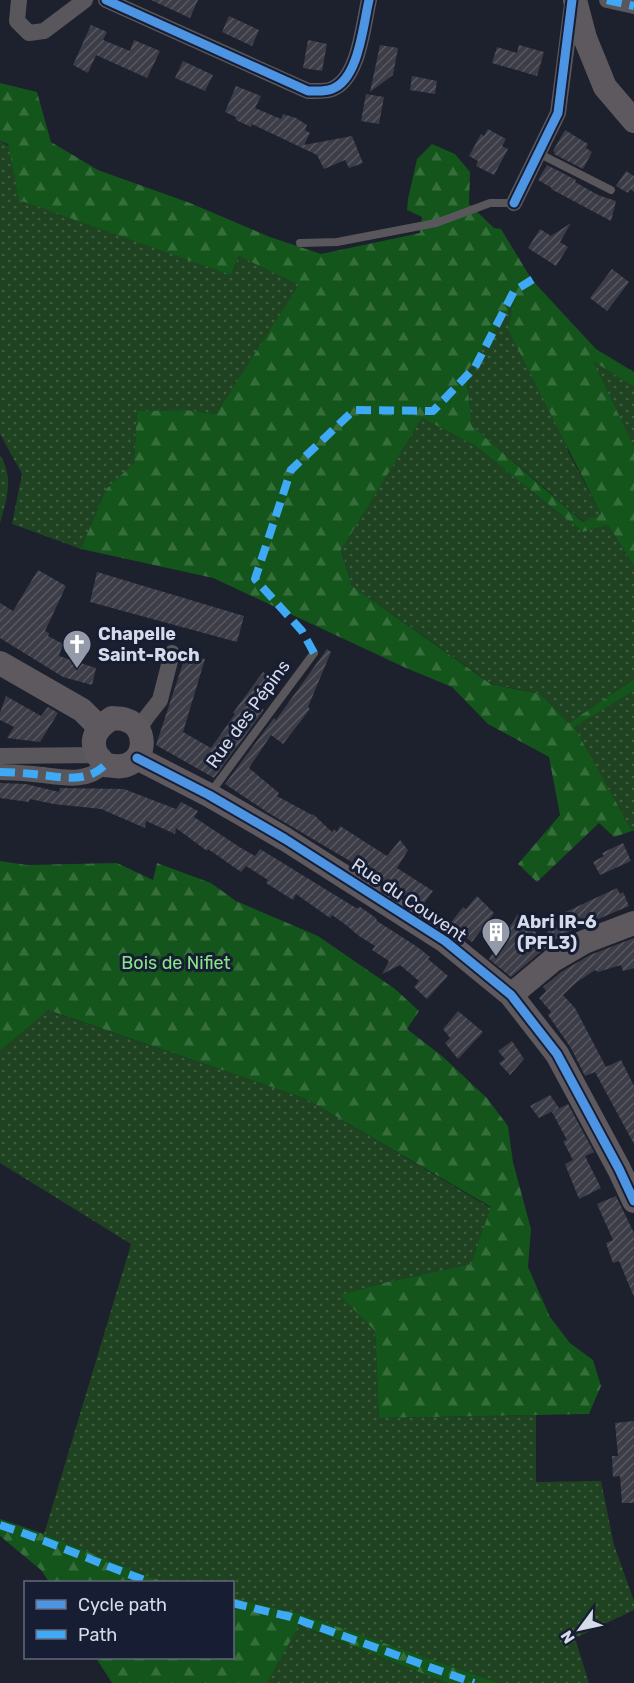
<svg xmlns="http://www.w3.org/2000/svg" width="634" height="1683" viewBox="0 0 634 1683" font-family="Rubik,sans-serif">
	<style>
		.grass { fill: url(#grass-dots) }
		.forest { fill: url(#forest-firs); fill-rule: evenodd }
		.building { fill: url(#building-hatch) }
		.lines { fill: none; stroke-linecap: round; stroke-linejoin: round }
		.lane { stroke: #59575b; stroke-width: 8 }
		.street { stroke: #59575b; stroke-width: 16 }
		.secondary { stroke: #5d595f; stroke-width: 24 }
		.quiet { stroke: #3fa9f5; stroke-width: 8; stroke-dasharray: 15 8; stroke-linecap: butt }
		.cycleway-casing { stroke: #171d33; stroke-width: 13 }
		.cycleway { stroke: #4d94e3; stroke-width: 9 }
		.labels { text-anchor: middle; dominant-baseline: central; stroke-width: 6; stroke-linejoin: round; paint-order: stroke }
		.poi-label { font-size: 18px; font-weight: bold; fill: #d6dbea; stroke: #171d33; text-anchor: start }
		.street-label { font-size: 18px; fill: #d6dbea; stroke: #171d33 }
		.park-label { font-size: 18px; fill: #89e588; stroke: #171d33 }
	</style>
	<defs>
		<pattern id="grass-dots" width="8" height="8" patternUnits="userSpaceOnUse" patternTransform="scale(1.5)"><rect width="8" height="8" fill="#1f4321"/><path d="M2 2h.1M6 6h.1" fill="none" stroke="#3f5e41" stroke-width="1.8" stroke-linecap="round"/></pattern>
		<pattern id="forest-firs" width="22" height="20" patternUnits="userSpaceOnUse" patternTransform="scale(1.5)"><rect width="22" height="20" fill="#13551a"/><path d="M5 1l3.5 6h-7zM16 11l3.5 6h-7z" fill="#356d3b"/></pattern>
		<pattern id="building-hatch" width="6" height="6" patternUnits="userSpaceOnUse" patternTransform="scale(1.5)"><rect width="6" height="6" fill="#3d3d48"/><path d="M-1 1l2-2M0 6l6-6M5 7l2-2" fill="none" stroke="#585863"/></pattern>
	</defs>
	<rect width="100%" height="100%" fill="#1d202d"/>
	<path class="grass" d="M0,141L231,275L239,256L300,285L216,414L186,410L137,411L134,463L106,489L81,549L12,524L22,474L0,434Z
		M515,300L569,453L601,514L584,522L472,426L466,373Z
		M592,360L634,387V447L633,446Z
		M422,418L474,445L583,532L608,525L634,566V679L569,723L540,694L492,684L352,586L341,549Z
		M0,455C14,477 7,499 0,523Z
		M634,691V831H632L573,727Z
		M47,1010L306,1099L491,1208L472,1264L387,1282L341,1295L375,1331L379,1418L536,1415V1482L601,1481L614,1545L634,1601V1610L575,1638L589,1683H499L301,1614L233,1598L232,1582H169L152,1578L44,1534L131,1244L0,1163V1051Z
		M298,1625L447,1683H267Z"/>
	<path class="forest" d="M0,83L37,92L51,142L98,170L190,203L270,237L321,254L420,233L422,217L407,210L408,199L417,159L432,144L455,154L470,172L469,204L494,228L501,229L532,280L596,349L634,372V387L593,361L634,447V566L608,525L583,532L474,445L422,418L341,550L352,586L491,684L540,694L569,723L634,679V691L574,727L632,831L614,837L599,823L537,882L518,864L560,815L549,757L488,724L452,687L406,668L213,578L81,549L106,489L134,463L137,411L186,410L216,414L299,285L239,256L231,275L19,200L8,144L0,141ZM514,302L508,329L601,514L583,522L472,426L466,373Z
		M0,861L27,865L117,863L153,880L157,863L211,883L236,901L318,936L395,989L419,1011L407,1029L442,1056L487,1098L508,1126L513,1162L531,1229L528,1267L550,1317L570,1343L593,1360L601,1386L589,1414L379,1418L375,1331L340,1295L387,1282L471,1264L491,1207L306,1099L48,1010L0,1051Z
		M0,1519L44,1534L152,1578L169,1582H49L41,1570L0,1536Z
		M233,1598L301,1614L499,1683H447L299,1625L267,1683H112L96,1658H232Z"/>
	<path class="building" d="M151,0H198L190,18Z
		M229,16L259,30L252,46L222,32Z
		M91,25L107,32L103,40L130,51L134,40L160,51L147,78L96,55L88,73L73,65Z
		M308,40L327,44L322,71L303,68Z
		M380,45L398,48L393,75L370,92Z
		M519,45L544,52L537,76L492,63L497,47L517,53Z
		M183,61L213,75L205,91L175,78Z
		M412,76L437,81L435,94L410,90Z
		M236,86L261,96L255,108L281,119L283,114L296,118L307,125L305,130L310,133L304,145L352,136L363,163L349,168L345,160L324,169L317,155L252,124L251,127L236,120V117L225,112Z
		M366,94L384,97L379,124L361,121Z
		M488,129L506,139L502,146L508,149L494,175L476,166L478,161L469,156L481,134L484,136Z
		M565,130L588,144L586,148L592,152L583,169L554,154L555,152L553,151Z
		M547,165L576,180L575,182L598,195L616,201L611,221L551,189L552,188L538,180Z
		M626,171L634,176V192L630,189L628,193L616,186Z
		M571,223L560,242L568,247L556,266L528,248L540,229L551,236Z
		M612,269L629,282L607,311L590,298Z
		M38,570L66,586L45,631L49,633L48,636L63,644L59,656L96,668L92,685L63,677L0,638V603L13,611Z
		M97,572L244,616L237,642L90,602Z
		M327,649L331,652L308,707L310,709L283,744L271,735L249,768L279,793L277,796L312,815L313,814L332,832L334,829L337,832L340,826L387,856L400,840L408,850L397,868L433,891L421,907L372,874L267,812L225,784L274,718L276,720Z
		M186,654L205,659L183,732L211,748L235,714L233,713L263,672L275,680L257,705L264,710L214,778L156,745Z
		M6,696L41,716L48,707L58,713L40,742L7,738L14,727L0,720V713Z
		M0,783L26,784L59,792L60,788L124,789L176,809L181,802L198,811L194,817L241,848L255,856L260,849L356,908L360,907L366,911L376,918L377,921L416,946L430,957L428,959L448,976L427,999L414,987L419,981L400,965L382,974L389,961L372,950L375,946L359,936L346,925L332,915L330,918L296,894L293,900L266,883L268,880L246,866L241,872L208,849L207,851L176,828L175,834L146,821L145,828L101,809L54,804L30,799L29,802L0,798Z
		M623,843L631,861L600,875L593,862L604,856L602,853Z
		M617,888L620,894L623,892L629,906L561,935L511,977L489,959L518,914L542,939L558,919L557,916Z
		M477,896L494,913L472,942L449,925L463,907L466,909Z
		M634,938V968L623,971L621,965L598,972L595,970L577,982L563,995L575,1008L606,1067L621,1060L634,1086V1144L595,1072L585,1076L571,1048L548,1015L551,1012L539,998L546,991L543,987L561,972L590,955Z
		M458,1011L483,1032L458,1059L445,1043L450,1038L443,1029Z
		M512,1041L524,1059L510,1075L499,1063L505,1059L498,1051Z
		M550,1095L559,1108L539,1118L530,1106Z
		M568,1104L594,1152L585,1156L601,1188L579,1199L565,1164L573,1160L563,1141L567,1140L552,1112Z
		M616,1196L634,1233V1297L619,1261L613,1263L606,1243L613,1240L597,1204Z
		M634,1421V1503H622L620,1476L613,1477L612,1456H618L615,1423Z"/>
	<g class="lines">
		<path class="lane" d="M538,153L611,190
			M300,243L337,242L436,223L490,203H514
			M211,792L314,653"/>
		<path class="street" d="M19,0L17,21L29,33L44,31L85,0
			M106,0L308,91C315,91 325,92 332,89C359,79 363,25 369,0
			M607,0L634,6
			M514,203L558,113L572,4
			M139,730L146,718L160,700L172,653
			M0,756L97,755
			M0,772C11,772 22,773 33,774C58,776 85,785 105,765"/>
		<path class="secondary" d="M575,0L585,38L605,87L634,121
			M0,663L82,710L99,727
			M112,718C116,719 122,718 126,720C146,726 147,756 129,764C121,768 113,766 105,765C103,761 98,757 96,753C89,736 100,726 112,718Z
			M137,758L209,795L285,839L445,941L511,995L557,1054L619,1169L634,1201
			M511,995L553,960L584,942L634,923"/>
		<path class="quiet" d="M607,0L634,6
			M314,653L302,631L255,579L291,470L354,410L433,411L475,367L514,291L535,278
			M0,772C11,772 22,773 33,774C58,776 85,785 105,765
			M0,1525C51,1542 100,1564 150,1582
			M232,1603L291,1617L474,1683"/>
		<g class="cycleway-casing">
			<path id="cycleway" d="M106,0L308,91C315,91 325,92 332,89C359,79 363,25 369,0
				M514,203L558,113L572,0
				M137,758L209,795L285,839L445,941L511,995L557,1054L619,1169L634,1201"/>
		</g>
		<use href="#cycleway" class="cycleway"/>
	</g>
	<defs>
		<g id="church-pin" transform="scale(1.5)"><path d="M0 17L-7.5 6A9.5 9.5 0 1 1 7.5 6Z" fill="#959aa8" stroke="#171d33"/><path d="M-1.2-6h2.4v3.5h3.3v2.4h-3.3V6h-2.4V-.1h-3.3v-2.4h3.3Z" fill="#fff"/></g>
		<g id="building-pin" transform="scale(1.5)"><path d="M0 17L-7.5 6A9.5 9.5 0 1 1 7.5 6Z" fill="#959aa8" stroke="#171d33"/><path d="M-4-6H4V6H1V3H-1V6H-4ZM-2.5-4.3h1.7v1.8h-1.7ZM.8-4.3h1.7v1.8H.8ZM-2.5-1h1.7V.8h-1.7ZM.8-1h1.7V.8H.8Z" fill="#fff"/></g>
	</defs>
	<g fill-rule="evenodd">
		<use href="#church-pin" x="77" y="644"/>
		<use href="#building-pin" x="496" y="932"/>
	</g>
	<g class="labels">
		<g class="poi-label">
			<text x="98" y="634">Chapelle<tspan x="98" dy="21">Saint-Roch</tspan></text>
			<text x="517" y="922">Abri IR-6<tspan x="517" dy="21">(PFL3)</tspan></text>
		</g>
		<g class="street-label">
			<text transform="translate(248 714) rotate(-54)">Rue des Pépins</text>
			<text transform="translate(409 900) rotate(34)">Rue du Couvent</text>
		</g>
		<g class="park-label">
			<text x="176" y="963">Bois de Nifiet</text>
		</g>
	</g>
	<rect x="24" y="1581" width="210" height="78" fill="#171d33" stroke="#63697c" stroke-width="1.5"/>
	<rect x="36" y="1600" width="30" height="9" fill="#4d94e3" stroke="#63697c" stroke-width="1.5"/>
	<text x="78" y="1611" font-size="18" fill="#d6dbea">Cycle path</text>
	<rect x="36" y="1630" width="30" height="9" fill="#3fa9f5" stroke="#63697c" stroke-width="1.5"/>
	<text x="78" y="1641" font-size="18" fill="#d6dbea">Path</text>
	<g transform="translate(580 1629) rotate(237)" stroke="#171d33" stroke-width="4.5" paint-order="stroke">
	<path d="M0-4.5L10 22L0 15L-10 22Z" fill="#d6dbea"/>
	<text y="-9" font-size="16" font-weight="bold" text-anchor="middle" fill="#d6dbea">N</text>
	</g>
</svg>
